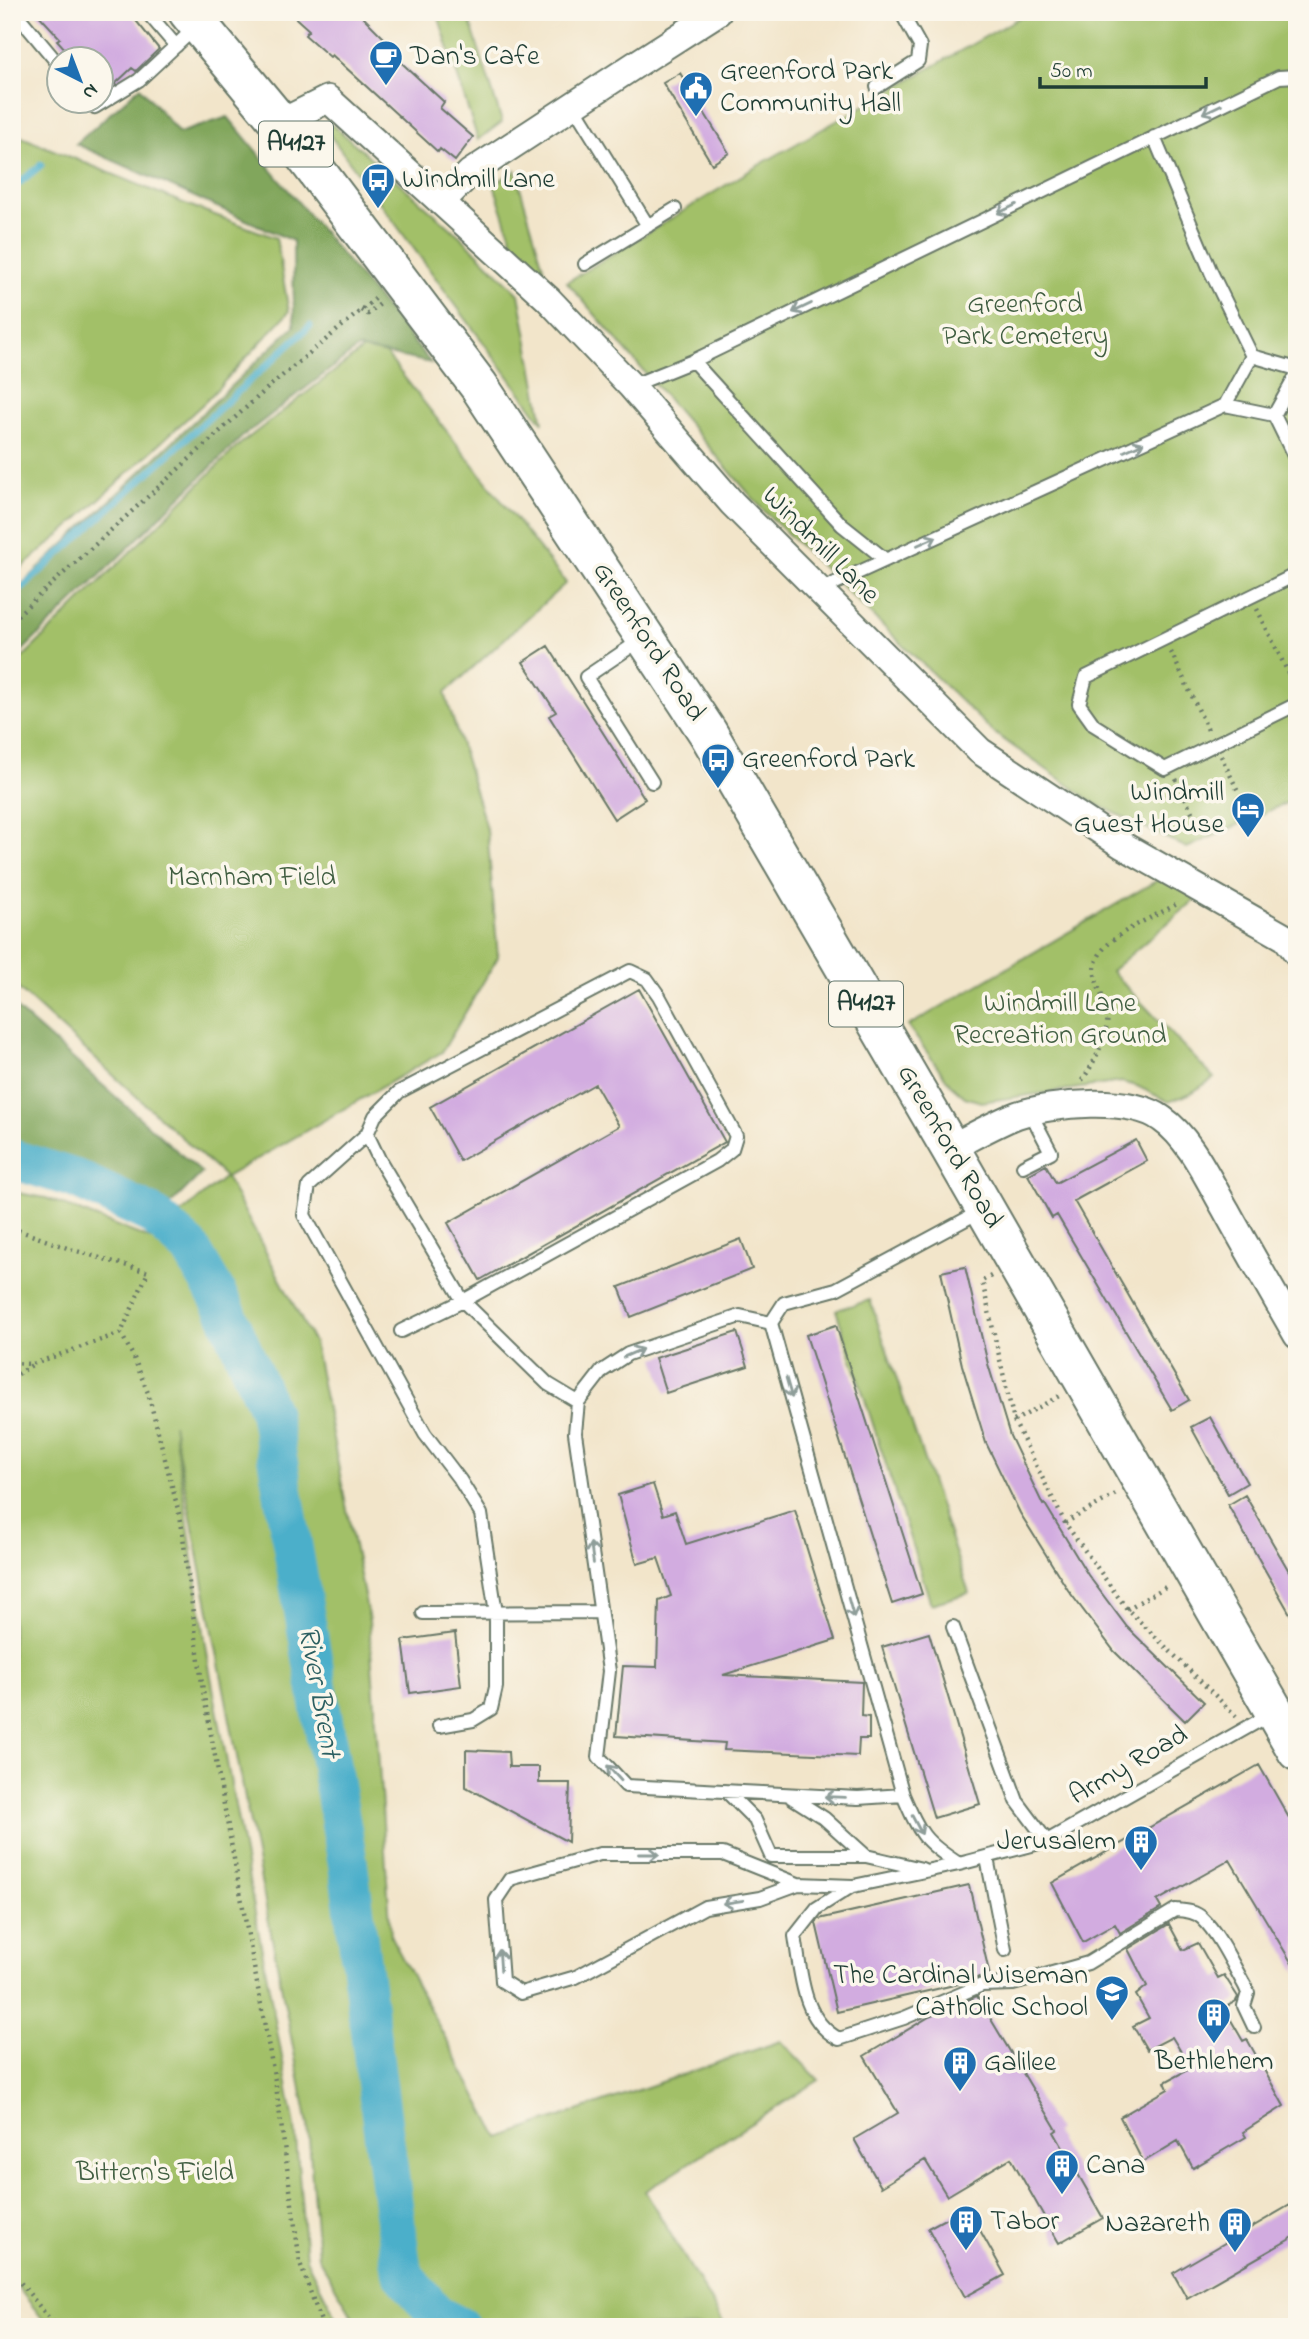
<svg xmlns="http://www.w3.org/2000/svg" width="1309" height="2339" viewBox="0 0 1309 2339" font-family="'Indie Flower',sans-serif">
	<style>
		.green { fill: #a2c068; stroke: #607e4e; stroke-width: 2 }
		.forest { fill: #81a65c; stroke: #507248; stroke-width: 2 }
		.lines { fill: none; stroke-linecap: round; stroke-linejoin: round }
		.stream { stroke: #4bafca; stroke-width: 7 }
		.river { stroke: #4bafca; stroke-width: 40 }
		.building { fill: #d2ace0 }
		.lane-casing { stroke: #697868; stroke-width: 16 }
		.street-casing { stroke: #697868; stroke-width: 30 }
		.primary-casing { stroke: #697868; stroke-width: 42 }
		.path { stroke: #697868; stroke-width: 4.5; stroke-dasharray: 2 5; stroke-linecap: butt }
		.lane { stroke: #fff; stroke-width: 12 }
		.street { stroke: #fff; stroke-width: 26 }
		.primary { stroke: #fff; stroke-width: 38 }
		.oneway { stroke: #8f9e9a }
		.labels { text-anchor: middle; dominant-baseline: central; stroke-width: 7; stroke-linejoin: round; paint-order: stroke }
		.shield { fill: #fbf7ec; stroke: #61756b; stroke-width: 2 }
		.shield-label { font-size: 26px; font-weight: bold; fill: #1f3d34 }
		.poi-label { font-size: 28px; fill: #1f3d34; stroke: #fbf7ec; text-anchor: start }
		.park-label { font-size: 28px; fill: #405e41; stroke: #fbf7ec }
		.street-label { font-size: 28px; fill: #1f3d34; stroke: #fbf7ec }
		.water-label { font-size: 30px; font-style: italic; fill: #2c5f61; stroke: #fbf7ec }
	</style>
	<rect width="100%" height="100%" fill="#fbf7ec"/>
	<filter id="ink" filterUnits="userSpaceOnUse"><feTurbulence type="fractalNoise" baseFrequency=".0143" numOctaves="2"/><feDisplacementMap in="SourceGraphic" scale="14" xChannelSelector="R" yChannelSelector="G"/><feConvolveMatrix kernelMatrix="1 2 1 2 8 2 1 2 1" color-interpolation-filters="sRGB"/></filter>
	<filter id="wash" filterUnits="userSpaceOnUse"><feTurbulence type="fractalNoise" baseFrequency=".00686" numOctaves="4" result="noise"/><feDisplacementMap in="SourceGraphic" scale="28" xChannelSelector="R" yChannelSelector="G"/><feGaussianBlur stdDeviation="1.57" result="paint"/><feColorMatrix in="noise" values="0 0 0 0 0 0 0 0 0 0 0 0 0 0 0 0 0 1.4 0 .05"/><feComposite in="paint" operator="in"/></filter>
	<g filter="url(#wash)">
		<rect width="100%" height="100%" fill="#f2e5ca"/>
		<path class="green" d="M437,12H467L502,122L478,140Z
			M1029,12H1297V798L1187,848L1094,803L993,732L763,510L567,282L759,165Z
			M333,125L462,238L519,294L543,423L326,130Z
			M12,133L183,203L276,238L289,312L206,401L69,527L12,576Z
			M515,170L545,273L515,249L494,185Z
			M375,340L566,583L445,693L487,830L498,957L442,1052L226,1177L314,1343L369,1621L391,1937L499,2138L781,2041L819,2080L645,2191L726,2327H359L318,2257L308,2125L173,1424L209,1666L295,2127L306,2259L341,2327H49L12,2280V1192L46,1198L150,1239L225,1177L12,983V668L239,445Z
			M1163,877L1196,899L1111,971L1214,1078L1191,1093L1169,1102L1137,1086L1121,1082L981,1102L965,1097L951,1085L908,1026Z
			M870,1300L969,1593L931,1604L836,1310Z"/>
		<path class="forest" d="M140,87L179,133L228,117L431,363L358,348L243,436L12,661V594L294,326L293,241L76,144Z
			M12,1005L202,1173L165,1210L37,1153L12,1149Z"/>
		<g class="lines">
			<path class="stream" d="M12,189L41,165
				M12,597L310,326"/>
			<path class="river" d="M12,1159L76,1179L153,1215L190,1248L224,1307L269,1411L348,1864L402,2273L438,2316L460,2327"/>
		</g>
		<g id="blocks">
			<path class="building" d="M36,12H129L159,49L136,71L132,68L115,84L102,80V60H75L57,40L60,38Z
				M289,12H358L384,38L380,43L444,102L440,108L473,137L455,161L440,149L438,152L332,55L330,57L305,35L309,30Z
				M680,73L729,153L712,164L663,83Z
				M548,646L645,799L614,819L549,716L556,712L523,662Z
				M639,989L725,1142L480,1280L448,1223L619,1126L595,1084L460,1161L430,1107Z
				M1136,1140L1147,1161L1074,1201L1189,1400L1172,1410L1057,1215L1052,1218L1028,1175L1046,1165L1056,1183Z
				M741,1239L752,1269L631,1317L619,1287Z
				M965,1267L988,1364L1010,1436L1043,1505L1045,1504L1088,1575L1127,1627L1204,1702L1185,1721L1114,1651L1068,1590L1020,1513L986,1443L962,1365L941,1272Z
				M836,1325L922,1594L892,1604L806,1335Z
				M737,1332L748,1366L666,1393L655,1358Z
				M1210,1417L1247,1483L1228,1494L1191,1427Z
				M653,1484L663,1515L675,1511L686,1544L795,1510L835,1640L723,1675L862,1682L861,1716L869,1717V1739H859L858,1756L724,1750L725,1743L616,1736L623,1666L657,1667L659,1601L671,1596L658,1558L637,1564L618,1495Z
				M1245,1495L1297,1585V1626L1228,1505Z
				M455,1633L461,1686L410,1693L403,1640Z
				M929,1633L980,1804L934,1818L882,1647Z
				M466,1750L508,1752L509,1767H539V1783H570L568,1842L466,1787Z
				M1259,1765L1297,1832V1972L1230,1860L1157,1901L1161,1908L1120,1933L1115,1924L1083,1942L1052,1883Z
				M969,1885L990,1976L979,1977L967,1982L837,2012L816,1923L819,1919Z
				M1169,1924L1183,1950L1198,1943L1218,1978L1224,1975L1238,1997L1236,2001L1224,2008L1243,2041L1247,2039L1284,2106L1243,2132L1246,2137L1193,2168L1178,2141L1143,2162L1120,2117L1168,2089L1165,2082L1191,2068L1172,2037L1147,2050L1133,2026L1149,2018L1136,1995L1147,1986L1128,1949Z
				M977,1996L1057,2130L1054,2132L1103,2218L1059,2243L1011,2158L947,2196L925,2160L881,2187L854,2139L898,2113L864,2056L929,2017Z
				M1290,2205L1297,2217V2235L1187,2298L1173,2273Z
				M967,2207L1005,2275L965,2297L928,2228Z"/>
		</g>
	</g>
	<g filter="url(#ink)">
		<use href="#blocks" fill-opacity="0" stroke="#697868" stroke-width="2"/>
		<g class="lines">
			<g class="lane-casing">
				<path id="lane" d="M15,12L60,66
					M147,12L176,46
					M877,87L918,61L920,46L901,12
					M90,102L95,107L139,80L196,27
					M573,105L648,226
					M1154,137L1211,272L1252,356
					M585,264L675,209
					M693,361L842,525L886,560
					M631,386L693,361L1279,77L1297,76
					M1225,405L1274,415L1297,374
					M1274,415L1297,462
					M1297,574L1086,677L1079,704L1094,725L1165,769L1297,704
					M820,590L1225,405L1252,356L1297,369
					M642,639L586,677L652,782
					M367,1134L309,1186L304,1215L425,1434L460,1480L481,1514L496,1613V1687L491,1709L473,1720L439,1726
					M1023,1166L1051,1152L1030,1112
					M771,1323L740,1316L628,1354L602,1371L578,1402L575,1433L609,1671L599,1757L626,1786L858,1798L903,1795
					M401,1331L463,1301L717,1161L732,1149L736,1136L659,996L647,979L630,971L399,1092L375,1116L367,1134L379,1159L463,1301L548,1384L578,1402
					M423,1613L600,1612
					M953,1627L1017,1801L1047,1841
					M727,1792L755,1820L771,1856H866
					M791,1797L824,1818L866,1856L922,1869
					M987,1858L1005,1950
					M959,1864C923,1841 920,1834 903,1795L771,1323L784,1303L836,1289L981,1211
					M798,1884L760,1898L705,1907L576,1977L521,1993L502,1981L496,1900L510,1879L600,1854H723L798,1884L853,1886L959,1864L1047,1841L1271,1714
					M852,1886L817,1908L795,1936C801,1973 802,2020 839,2039L904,2018L982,1985L1013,1984L1088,1963L1175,1910C1185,1911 1195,1911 1202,1918C1219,1934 1233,1965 1245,1986L1248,1993L1244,2006L1254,2027"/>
			</g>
			<g class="street-casing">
				<path id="street" d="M280,123L328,99L548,299L631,386L732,503L980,751L1122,845L1286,938L1297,953
					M442,201L470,173L635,65L718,12
					M950,1148C972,1137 994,1124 1017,1115C1052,1103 1131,1096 1162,1119C1190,1138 1209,1181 1226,1210C1249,1252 1273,1293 1297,1335"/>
			</g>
			<g class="primary-casing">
				<path id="primary" d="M188,12L280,123L479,386L708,733L950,1148L1297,1751"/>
			</g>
			<path class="path" d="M361,310L368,314L380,304
				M1257,609L1296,689
				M12,620L271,385L376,298
				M1171,652L1208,730
				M1221,756L1239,793
				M1176,779L1194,816
				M1082,1080C1094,1065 1111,1029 1107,1010C1102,990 1087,975 1100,954C1112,933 1156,916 1177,904
				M12,1228L70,1249L148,1272L121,1333L33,1364L12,1363
				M991,1276L982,1281L1014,1421L1065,1523L1127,1609L1236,1716
				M121,1333L134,1358L148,1393L181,1521L203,1691L276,2086L300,2263L323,2327
				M12,1378L32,1365
				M1014,1421L1059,1396
				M1065,1523L1116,1494
				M1127,1609L1169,1585
				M12,2272L56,2327"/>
			<use href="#lane" class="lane"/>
			<use href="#street" class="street"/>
			<use href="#primary" class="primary"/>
		</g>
		<defs><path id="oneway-shaft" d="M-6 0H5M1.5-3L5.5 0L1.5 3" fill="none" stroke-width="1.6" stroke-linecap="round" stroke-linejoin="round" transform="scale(1.75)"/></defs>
		<g class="oneway">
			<use href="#oneway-shaft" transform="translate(1212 109) rotate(154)"/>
			<use href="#oneway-shaft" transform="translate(1007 209) rotate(154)"/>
			<use href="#oneway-shaft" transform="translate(802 308) rotate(154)"/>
			<use href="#oneway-shaft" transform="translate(1134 447) rotate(-24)"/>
			<use href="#oneway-shaft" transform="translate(927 541) rotate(-24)"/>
			<use href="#oneway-shaft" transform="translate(633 1353) rotate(-23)"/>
			<use href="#oneway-shaft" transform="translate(789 1388) rotate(74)"/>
			<use href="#oneway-shaft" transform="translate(592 1553) rotate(-98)"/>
			<use href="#oneway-shaft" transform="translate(851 1608) rotate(74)"/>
			<use href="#oneway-shaft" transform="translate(614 1773) rotate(-132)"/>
			<use href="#oneway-shaft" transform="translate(835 1797) rotate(-178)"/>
			<use href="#oneway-shaft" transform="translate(917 1825) rotate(62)"/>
			<use href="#oneway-shaft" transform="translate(649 1854)"/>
			<use href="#oneway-shaft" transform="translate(733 1902) rotate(171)"/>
			<use href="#oneway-shaft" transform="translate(500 1960) rotate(-94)"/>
		</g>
	</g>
	<defs>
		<g id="cafe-pin" transform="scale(1.75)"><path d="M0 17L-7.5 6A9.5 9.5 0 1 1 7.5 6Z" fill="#1f6fb2" stroke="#fbf7ec"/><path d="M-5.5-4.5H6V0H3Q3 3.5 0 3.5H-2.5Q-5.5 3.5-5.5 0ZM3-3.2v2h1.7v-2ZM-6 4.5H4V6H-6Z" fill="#fff"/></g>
		<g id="civic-pin" transform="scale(1.75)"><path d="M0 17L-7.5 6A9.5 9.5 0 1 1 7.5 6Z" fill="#1f6fb2" stroke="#fbf7ec"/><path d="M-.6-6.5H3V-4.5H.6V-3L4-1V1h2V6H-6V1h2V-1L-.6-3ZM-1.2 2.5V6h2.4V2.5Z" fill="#fff"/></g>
		<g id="bus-pin" transform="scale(1.75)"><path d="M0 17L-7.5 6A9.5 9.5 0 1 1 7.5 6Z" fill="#1f6fb2" stroke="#fbf7ec"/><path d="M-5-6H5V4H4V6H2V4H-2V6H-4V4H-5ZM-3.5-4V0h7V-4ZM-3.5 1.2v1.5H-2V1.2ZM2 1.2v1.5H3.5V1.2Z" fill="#fff"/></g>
		<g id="hotel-pin" transform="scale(1.75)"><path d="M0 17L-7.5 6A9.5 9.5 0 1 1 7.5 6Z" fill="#1f6fb2" stroke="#fbf7ec"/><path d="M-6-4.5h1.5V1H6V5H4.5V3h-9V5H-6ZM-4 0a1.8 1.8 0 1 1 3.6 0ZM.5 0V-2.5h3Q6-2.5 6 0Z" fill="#fff"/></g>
		<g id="building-pin" transform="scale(1.75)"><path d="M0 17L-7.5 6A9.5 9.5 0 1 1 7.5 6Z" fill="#1f6fb2" stroke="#fbf7ec"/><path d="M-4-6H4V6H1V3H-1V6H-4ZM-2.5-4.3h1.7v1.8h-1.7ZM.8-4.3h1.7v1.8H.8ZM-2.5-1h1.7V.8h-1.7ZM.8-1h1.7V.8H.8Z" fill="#fff"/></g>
		<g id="school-pin" transform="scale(1.75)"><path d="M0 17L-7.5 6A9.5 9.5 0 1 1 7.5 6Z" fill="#1f6fb2" stroke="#fbf7ec"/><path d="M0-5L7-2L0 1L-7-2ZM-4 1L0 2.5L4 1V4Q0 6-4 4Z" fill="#fff"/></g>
	</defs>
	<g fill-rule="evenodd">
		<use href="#cafe-pin" x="386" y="57"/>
		<use href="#civic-pin" x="696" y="88"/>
		<use href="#bus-pin" x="378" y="180"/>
		<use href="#bus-pin" x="718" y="760"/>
		<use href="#hotel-pin" x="1248" y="809"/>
		<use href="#building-pin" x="1141" y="1842"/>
		<use href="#school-pin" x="1112" y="1992"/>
		<use href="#building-pin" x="1214" y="2015"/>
		<use href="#building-pin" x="960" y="2063"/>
		<use href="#building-pin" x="1062" y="2166"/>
		<use href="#building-pin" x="966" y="2222"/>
		<use href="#building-pin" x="1235" y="2224"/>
	</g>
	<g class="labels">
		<g class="shield">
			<rect x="259" y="121.5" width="74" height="45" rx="5"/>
			<rect x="829" y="981.5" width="74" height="45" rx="5"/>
		</g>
		<g class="shield-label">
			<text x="296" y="144">A4127</text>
			<text x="866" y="1004">A4127</text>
		</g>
		<g class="poi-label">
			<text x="410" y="57">Dan's Cafe</text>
			<text x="720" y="72">Greenford Park<tspan x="720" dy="32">Community Hall</tspan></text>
			<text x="402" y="180">Windmill Lane</text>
			<text x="742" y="760">Greenford Park</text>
			<text x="1224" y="793" text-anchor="end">Windmill<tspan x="1224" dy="32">Guest House</tspan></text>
			<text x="1116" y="1842" text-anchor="end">Jerusalem</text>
			<text x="1088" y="1976" text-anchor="end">The Cardinal Wiseman<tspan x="1088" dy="32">Catholic School</tspan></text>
			<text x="1214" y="2062" text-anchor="middle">Bethlehem</text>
			<text x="984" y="2063">Galilee</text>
			<text x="1086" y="2166">Cana</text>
			<text x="990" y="2222">Tabor</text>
			<text x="1210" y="2224" text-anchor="end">Nazareth</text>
		</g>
		<g class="park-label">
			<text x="1025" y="305">Greenford<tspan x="1025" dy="32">Park Cemetery</tspan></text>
			<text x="252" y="878">Marnham Field</text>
			<text x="1060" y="1004">Windmill Lane<tspan x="1060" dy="32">Recreation Ground</tspan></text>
			<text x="155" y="2173">Bittern's Field</text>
		</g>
		<g class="street-label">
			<text transform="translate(820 546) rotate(45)">Windmill Lane</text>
			<text transform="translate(648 642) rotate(57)">Greenford Road</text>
			<text transform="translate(949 1147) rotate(60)">Greenford Road</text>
			<text transform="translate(1129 1766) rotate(-30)">Army Road</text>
		</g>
		<g class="water-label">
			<text transform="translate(318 1692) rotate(80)">River Brent</text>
		</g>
	</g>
	<rect width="1309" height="2339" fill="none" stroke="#fbf7ec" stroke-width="42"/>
	<g transform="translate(80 80) rotate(138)"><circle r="33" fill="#fbf7ec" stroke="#a3ada2" stroke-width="2"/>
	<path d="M0-5L12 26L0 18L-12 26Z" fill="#1f6fb2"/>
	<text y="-10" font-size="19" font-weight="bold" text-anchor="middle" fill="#1f3d34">N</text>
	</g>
	<path d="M1040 77v10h166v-10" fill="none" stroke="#1f3d34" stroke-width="3.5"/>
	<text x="1050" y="77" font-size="21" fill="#1f3d34" stroke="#fbf7ec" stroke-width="5" paint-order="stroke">50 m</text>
</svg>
